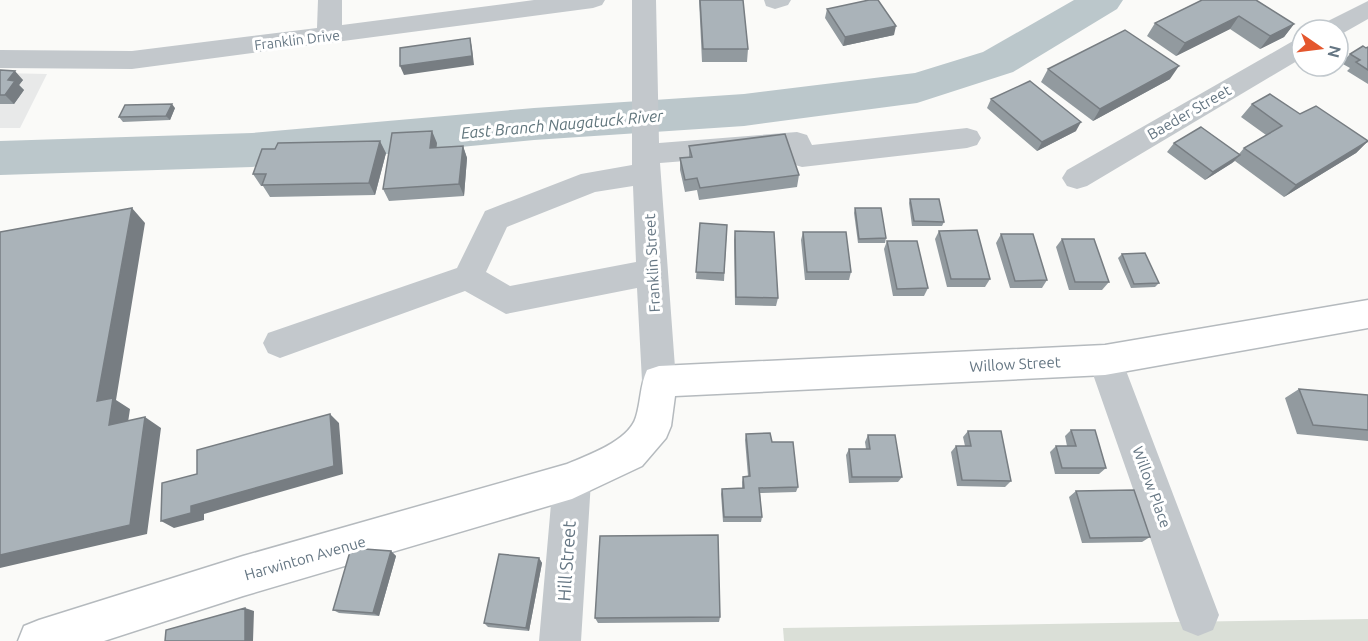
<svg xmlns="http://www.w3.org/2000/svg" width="1368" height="641" viewBox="0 0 1368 641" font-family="Ubuntu,sans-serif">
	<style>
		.built { fill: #e8e9e9 }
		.green { fill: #dadfd7 }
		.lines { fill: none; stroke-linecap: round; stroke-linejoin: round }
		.river { fill: #bbc7cb; fill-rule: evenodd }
		.major-casing { stroke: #b5babe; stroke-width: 3 }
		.minor { fill: #c3c8cc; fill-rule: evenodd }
		.major { fill: #fff; fill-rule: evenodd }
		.wall { fill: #929a9f }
		.shaded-wall { fill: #777d82 }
		.building { fill: #aab3b9; stroke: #777d82; stroke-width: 1.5 }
		.labels { text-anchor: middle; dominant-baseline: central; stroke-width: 6; stroke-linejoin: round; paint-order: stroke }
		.far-street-label { font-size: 14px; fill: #657683; stroke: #fff }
		.street-label { font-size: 15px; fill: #657683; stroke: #fff }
		.water-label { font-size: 16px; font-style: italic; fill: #60757c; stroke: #fff }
		.near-street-label { font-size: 18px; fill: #657683; stroke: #fff }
	</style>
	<rect width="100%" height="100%" fill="#fafaf8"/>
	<path class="built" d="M0,73L47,74L20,128H0Z"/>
	<path class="green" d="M1368,619V641H784L783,628Z"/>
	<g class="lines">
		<path class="river" d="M1074,0H1123L1117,9L1013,72L917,103L744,126L534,140L252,167L0,175V141L252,133L534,108L744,94L915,73L983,52Z"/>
		<g class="major-casing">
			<path id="major" d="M1368,300V328L1105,375L675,396L671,426L666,438L642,466L572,499L243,596L104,641H18L24,626L39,620L243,556L567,464C588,455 629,441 636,417C641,401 640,385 647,370L659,366L1105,345Z"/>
		</g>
		<path class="minor" d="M318,0H342V25L534,0H605L602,5L593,8L132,69L0,68V50L132,51L317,28Z
			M632,0H656L659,143L797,132L807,135L812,145L967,128L977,131L981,138L977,145L967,148L802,167L792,164L786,153L660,163L676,381L671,392L659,396L647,392L642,381L637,288L506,314L465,291L280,358L268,353L263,343L268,333L457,268L485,211L581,174L632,165ZM633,186L636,262L510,286L486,272L507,227L595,192Z
			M764,0H791L788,5L775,9L766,6Z
			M1368,1V19L1338,36V30H1318L1322,24Z
			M1302,39V58L1087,186L1077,189L1067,186L1062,178L1067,170L1293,41Z
			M1105,345L1117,349L1122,360L1219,615L1213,630L1198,636L1183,630L1177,615L1088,360L1093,349Z
			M572,463L585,468L591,481L581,641H539L553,481L559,468Z"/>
		<use href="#major" class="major"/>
	</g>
	<path class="wall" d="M699,0H743L748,49L747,62H702Z
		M1202,0L1294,24L1284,37L1260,49L1230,29L1176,56L1147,36L1155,23Z
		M827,9L894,35L843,46L825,18Z
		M1368,47V84L1347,71L1350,68L1341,63L1350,54Z
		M1048,69L1170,79L1093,121L1041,82Z
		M0,70L23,80L19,85L24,90L14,104H0Z
		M991,99L1076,131L1037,151L987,108Z
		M1252,104L1300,114L1368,141L1356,153L1284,197L1235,161L1232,163L1205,180L1167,152L1174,143L1239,154L1244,148L1266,135L1241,117Z
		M175,108L170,120L123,122L119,117Z
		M437,143L436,148L463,146L467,158L464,196L389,201L383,189Z
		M689,146L799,175L797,187L699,200L697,190L685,192L680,170V158L689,157Z
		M386,153L375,195L270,197L263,186H261L253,174Z
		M910,199L944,222L942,226H912L909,203Z
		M855,208L886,238L885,243H858L854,213Z
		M700,223L727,225L724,281L696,279Z
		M735,231L778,298L776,306L735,305L734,240Z
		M939,231L990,279L985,287H947L935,239Z
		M803,232L851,272L849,280H805L801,240Z
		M1001,234L1047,280L1042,288H1010L996,243Z
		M1062,239L1109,282L1102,290H1069L1056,247Z
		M887,241L928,288L924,296H893L884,249Z
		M1122,254L1159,283L1155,287L1131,288L1118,258Z
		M1299,389L1368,395V441L1297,434L1285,398Z
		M1071,430L1106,468L1099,474H1055L1050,452L1056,446H1067L1065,436Z
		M968,431L1011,481L1005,487L957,486L951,452L956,446H965L963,437Z
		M746,434L772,442L798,487L796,492L760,493L762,517L761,522H723L721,494L722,489L742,488V482L743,477L748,476L745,440Z
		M868,435L902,477L898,482L849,483L846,455L849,449H866L865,442Z
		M1076,491L1150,537L1142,542L1082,543L1069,497Z
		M391,551L396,556L379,616L339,613L333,610Z
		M539,558L542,563L529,631L488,627L484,623Z
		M720,617L719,622L598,623L595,618Z"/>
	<path class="shaded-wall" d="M1239,16L1230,29L1176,56L1185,43Z
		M1294,24L1284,37L1260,49L1270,36Z
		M896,26L894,35L843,46L845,37Z
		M470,38L472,48L474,65L404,75L400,66Z
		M1179,66L1170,79L1093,121L1100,109Z
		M15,71L23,80L19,85L24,90L14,104L5,95L8,80Z
		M172,104L175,108L170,120L166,116Z
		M1081,122L1076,131L1037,151L1042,142Z
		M432,131L437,143L435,160L430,148Z
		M380,141L386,153L375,195L369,183Z
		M1368,141L1356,153L1284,197L1296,185Z
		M463,146L467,158L464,196L459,184Z
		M1240,155L1232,163L1205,180L1213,172Z
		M132,208L145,223L116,400L130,409L126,436L109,425L97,401Z
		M330,414L339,423L343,474L204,514V520L174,528L161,521L191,506Z
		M145,417L161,428L147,534L0,568V555Z
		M391,551L396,556L379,616L373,613Z
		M539,558L542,563L529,631L526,628Z
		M245,608L254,611L253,641H245Z"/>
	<path class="building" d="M700,0H743L748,49H703Z
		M869,0H878L896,26L845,37L827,9Z
		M1202,0H1256L1294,24L1270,36L1239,16L1185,43L1155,23Z
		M1125,30L1179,66L1100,109L1048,69Z
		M470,38L472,56L400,66V48Z
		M1363,46L1366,48L1368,47V70L1356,62L1360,60L1350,54Z
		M0,70L15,71L8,80L15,81L5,95H0Z
		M1030,81L1081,122L1042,142L991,99Z
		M1270,94L1300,114L1316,106L1368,141L1296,185L1244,148L1282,126L1252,104Z
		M172,104L166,116L119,117L125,105Z
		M1201,127L1240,155L1213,172L1174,143Z
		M432,131L430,148L463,146L459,184L383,189L392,133Z
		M785,134L799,175L700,188L697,178L685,180L680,158L692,157L689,146Z
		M380,141L369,183L262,185L266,174H253L262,149H275L278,143Z
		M910,199H939L944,222L914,221Z
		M132,208L97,401L113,398L109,425L145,417L130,525L0,555V232Z
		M855,208H881L886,238L859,239Z
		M700,223L727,225L724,273L696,272Z
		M977,230L990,279H951L939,231Z
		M735,231L774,232L778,298L736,297Z
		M803,232H846L851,272H807Z
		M1001,234H1033L1047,280L1015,281Z
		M1062,239H1094L1109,282H1075Z
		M887,241H917L928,288L897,289Z
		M1145,253L1159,283L1134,284L1122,254Z
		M1299,389L1368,395V430L1313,425Z
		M330,414L334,466L191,506V513L161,521L162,483L197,474V450Z
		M1071,430H1095L1106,468H1062L1056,446H1076Z
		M968,431H1001L1011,481L962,480L956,446H971Z
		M770,433L772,442H793L798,487L759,488L762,517H724L722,489L744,488L743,477L750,476L746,434Z
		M868,435H895L902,477H852L849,449H870Z
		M1134,490L1150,537L1090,538L1076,491Z
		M718,535L720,617L595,618L600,536Z
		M351,548L391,551L373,613L333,610Z
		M499,554L539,558L526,628L484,623Z
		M245,608V641H165L166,630Z"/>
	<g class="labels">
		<g class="far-street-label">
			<text transform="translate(297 40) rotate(-7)">Franklin Drive</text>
		</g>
		<g class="street-label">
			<text transform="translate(1189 112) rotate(-30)">Baeder Street</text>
			<text transform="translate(652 263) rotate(-93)">Franklin Street</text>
			<text transform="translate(1015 364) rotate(-3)">Willow Street</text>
			<text transform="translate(1152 487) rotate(70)">Willow Place</text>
			<text transform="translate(305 558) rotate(-16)">Harwinton Avenue</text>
		</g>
		<g class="water-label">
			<text transform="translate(562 124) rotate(-5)">East Branch Naugatuck River</text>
		</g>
		<g class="near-street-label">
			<text transform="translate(566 561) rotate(-86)">Hill Street</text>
		</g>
	</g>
	<g transform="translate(1320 48) rotate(104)"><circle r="28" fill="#ffffff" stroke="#c1c8cd" stroke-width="1.5"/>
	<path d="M0-4.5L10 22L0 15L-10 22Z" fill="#e4572e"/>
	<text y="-9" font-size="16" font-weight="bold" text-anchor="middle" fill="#657683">N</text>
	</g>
</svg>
